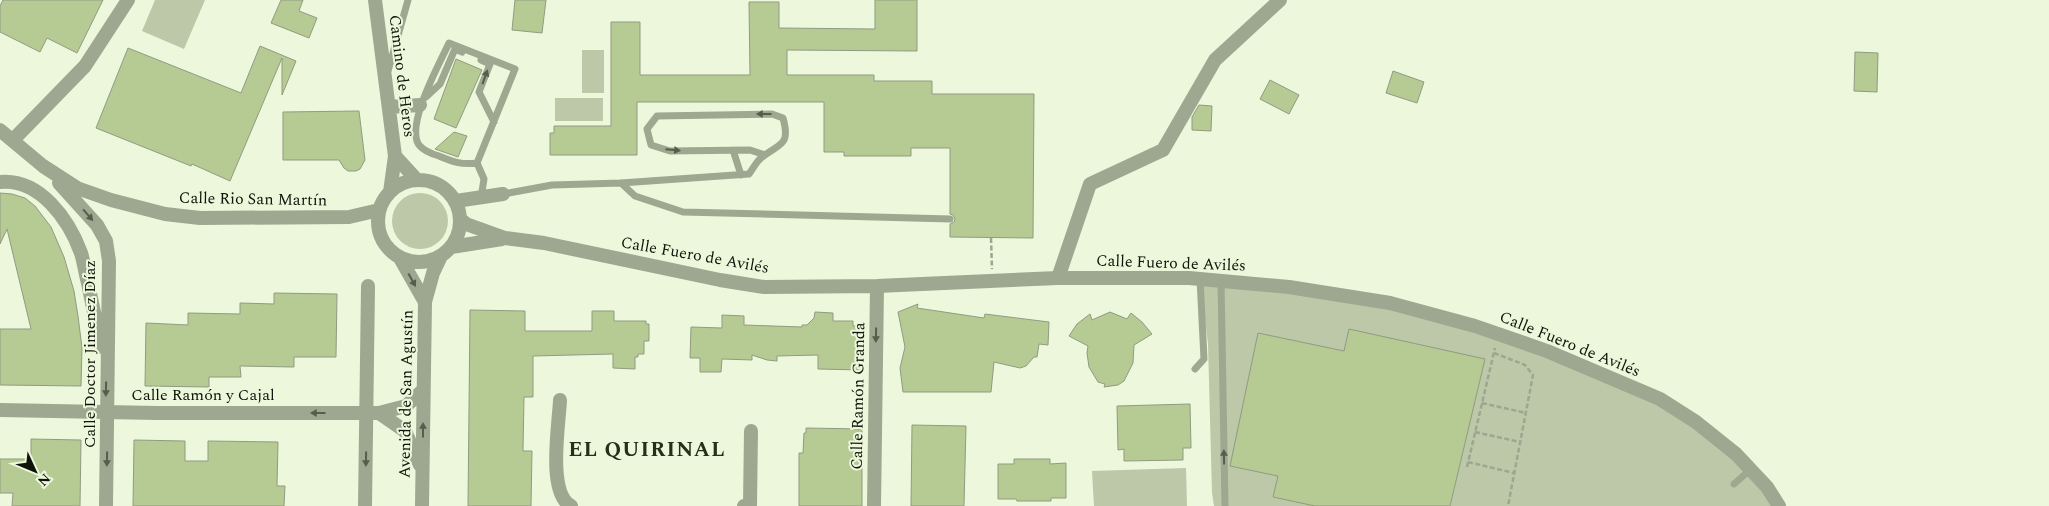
<svg xmlns="http://www.w3.org/2000/svg" width="2049" height="506" viewBox="0 0 2049 506" font-family="Spectral,serif">
	<style>
		.green { fill: #bcc8a8 }
		.building { fill: #b6ca94; stroke: #919b81 }
		.lines { fill: none; stroke-linecap: round; stroke-linejoin: round }
		.path { stroke: #9da690; stroke-width: 2.5; stroke-dasharray: 5 2.5; stroke-linecap: butt }
		.lane { stroke: #9ea790; stroke-width: 7 }
		.street { stroke: #9ea790; stroke-width: 14 }
		.oneway { fill: #575d4d }
		.labels { text-anchor: middle; dominant-baseline: central; stroke-width: 4; stroke-linejoin: round; paint-order: stroke }
		.street-label { font-size: 16px; fill: #10130a; stroke: #ecf7db }
		.district-label { font-size: 21px; font-weight: bold; letter-spacing: 1px; fill: #272f19; stroke: #ecf7db }
	</style>
	<rect width="100%" height="100%" fill="#ecf7db"/>
	<path class="green" d="M155,0H205L184,49L142,31Z
		M582,50H604V93H582Z
		M555,98H603V121H555Z
		M392 221a28 28 0 1 1 56 0a28 28 0 1 1-56 0Z
		M1200,279L1289,287L1475,326L1696,422L1779,506H1214L1212,493L1208,344Z
		M1186,468L1187,506H1094L1092,471Z"/>
	<path class="building" d="M3,0H103L77,53L47,38L40,52L0,32V6Z
		M281,0H303L299,11L317,18L309,38L271,23Z
		M515,0H546L542,33L512,30Z
		M875,0H917V51L787,50V75H874V81H932V94H1034L1033,238L950,237V224L954,222L955,219L953,215L950,214V148H911V156H844V152H824V102H637V155H550V133H554V126H611V22H640V75H750L749,2H779V28L875,29Z
		M260,46L296,61L282,95V58L230,181L192,164L191,166L96,128L128,48L241,93Z
		M1855,52L1878,53L1877,92L1854,91Z
		M456,59L482,70L456,128L434,119Z
		M1393,71L1424,82L1417,103L1386,93Z
		M1270,80L1299,95L1289,114L1260,99Z
		M1199,105L1212,106L1211,131L1192,130V117Z
		M359,111L365,160L360,169L356,171H348L344,168L339,160H283V112Z
		M454,132L467,136L458,157L435,149Z
		M0,193L12,194L25,198L35,206L51,227L64,257L74,291L78,316L82,348L81,386L0,385V329H31L7,229L0,244Z
		M274,293L337,294L336,357H294V367L240,366L241,377H209V387L145,386L146,323L188,325V313L240,314V303L274,304Z
		M918,304L917,308L984,318L985,314L1049,322L1048,345L1039,344L1037,357H1034L1026,366L1020,368L994,362L991,392H903L900,368L905,347L898,312Z
		M470,310L525,311V331H592V311H614V321H646V324H649V341H644V354H638V357H635V369L613,368V354L533,356V397H524L523,451H532L531,506H468Z
		M815,312L833,313V321H853V326H865L863,370L818,369V355L777,356V361L767,360L752,355V360L722,359L721,372H700V358H690L691,327L722,328V315L744,316V325L802,327V325H807L814,318Z
		M1110,312L1127,319L1131,313L1142,322L1152,334L1134,345L1133,363L1124,381L1118,385L1104,387L1105,384L1098,382L1089,367L1087,353L1088,346L1069,336L1077,324L1090,314L1092,320Z
		M1349,329L1485,359L1450,506H1315L1273,497L1278,476L1230,466L1258,333L1344,351Z
		M1190,404L1191,448H1183V460L1124,461V449L1118,450L1117,406Z
		M912,425L966,426L964,506H911Z
		M806,428L862,429V506H799V453H803L804,433H806Z
		M31,439L81,440L80,506H12L13,493H0V459H31Z
		M134,440L185,441V461H208V441L278,442L277,486H285L284,506H133Z
		M1014,459H1050V464L1066,463V498H1051V501H1017L1016,499H998V464H1014Z"/>
	<g class="lines">
		<path class="path" d="M991,238L992,269
			M1494,353L1525,365L1533,375L1508,506
			M1482,403L1526,413
			M1475,432L1520,442
			M1468,462L1514,473
			M1467,467L1495,348"/>
		<path class="lane" d="M449,43L515,69L477,163C461,165 454,162 439,156C432,154 424,151 419,145C405,125 440,63 449,43Z
			M481,60L490,64L479,92L494,122
			M388,71L408,0
			M426,97L440,84L455,49L462,52
			M733,150L741,175
			M477,163L484,179L481,198
			M621,183L635,196L683,212L950,219
			M503,194L552,185L621,183L749,174C753,169 756,162 761,158C779,143 791,147 783,118L772,114L657,116L647,129L651,145L670,151L750,150L765,155
			M1221,281L1225,506
			M1195,369L1204,359L1200,279
			M1734,484L1751,469"/>
		<path class="street" d="M375,0L395,156L390,192
			M389,107L420,105
			M0,130L43,166L77,188L111,200L165,214L200,218L349,217L379,210
			M13,140L85,66L128,0
			M395,156L416,179
			M378 221a41 41 0 1 1 82 0a41 41 0 1 1-82 0Z
			M0,182C40,178 69,220 81,253C84,262 85,273 88,283C92,304 97,326 102,347
			M59,183L97,225L106,241L109,261L106,506
			M456,201L503,194
			M460,219L466,224L505,238L544,243L720,280L764,287L877,286L1058,278H1189L1289,287L1390,303L1475,326L1547,351L1660,399L1696,422L1736,454L1767,487L1779,506
			M451,247L502,239
			M400,258L425,302
			M1058,278L1090,184L1163,150L1215,60L1280,0
			M560,400C559,425 547,493 571,506
			M0,410L157,413H379L406,406L423,390
			M379,413L405,431L420,465
			M365,506L368,286
			M422,506L425,302L433,273L441,256
			M744,506L750,505L751,431
			M874,506L877,286"/>
	</g>
	<defs><path id="oneway-solid" d="M-6-.8H1V-3.2L6.5 0L1 3.2V.8H-6Z" transform="scale(1.25)"/></defs>
	<g class="oneway">
		<use href="#oneway-solid" transform="translate(485 77) rotate(-70)"/>
		<use href="#oneway-solid" transform="translate(764 114) rotate(180)"/>
		<use href="#oneway-solid" transform="translate(673 150) rotate(5)"/>
		<use href="#oneway-solid" transform="translate(88 215) rotate(49)"/>
		<use href="#oneway-solid" transform="translate(412 280) rotate(61)"/>
		<use href="#oneway-solid" transform="translate(876 335) rotate(91)"/>
		<use href="#oneway-solid" transform="translate(106 389) rotate(91)"/>
		<use href="#oneway-solid" transform="translate(318 413) rotate(180)"/>
		<use href="#oneway-solid" transform="translate(423 430) rotate(-90)"/>
		<use href="#oneway-solid" transform="translate(1224 457) rotate(-91)"/>
		<use href="#oneway-solid" transform="translate(107 459) rotate(91)"/>
		<use href="#oneway-solid" transform="translate(366 459) rotate(91)"/>
	</g>
	<g class="labels">
		<g class="street-label">
			<text transform="translate(402 76) rotate(83)">Camino de Heros</text>
			<text transform="translate(253 199) rotate(1)">Calle Rio San Martín</text>
			<text transform="translate(695 255) rotate(10)">Calle Fuero de Avilés</text>
			<text transform="translate(1171 263) rotate(2)">Calle Fuero de Avilés</text>
			<text transform="translate(1570 344) rotate(22)">Calle Fuero de Avilés</text>
			<text transform="translate(90 354) rotate(-90)">Calle Doctor Jimenez Díaz</text>
			<text transform="translate(406 394) rotate(-89)">Avenida de San Agustín</text>
			<text x="203" y="395">Calle Ramón y Cajal</text>
			<text transform="translate(858 396) rotate(-89)">Calle Ramón Granda</text>
		</g>
		<g class="district-label">
			<text x="647" y="450">EL QUIRINAL</text>
		</g>
	</g>
	<g transform="translate(35 471) rotate(134)" stroke="#ecf7db" stroke-width="4" paint-order="stroke">
	<path d="M0-4L9 19L0 12L-9 19Z" fill="#10130a"/>
	<text y="-8" font-size="14" font-weight="bold" text-anchor="middle" fill="#10130a">N</text>
	</g>
</svg>
